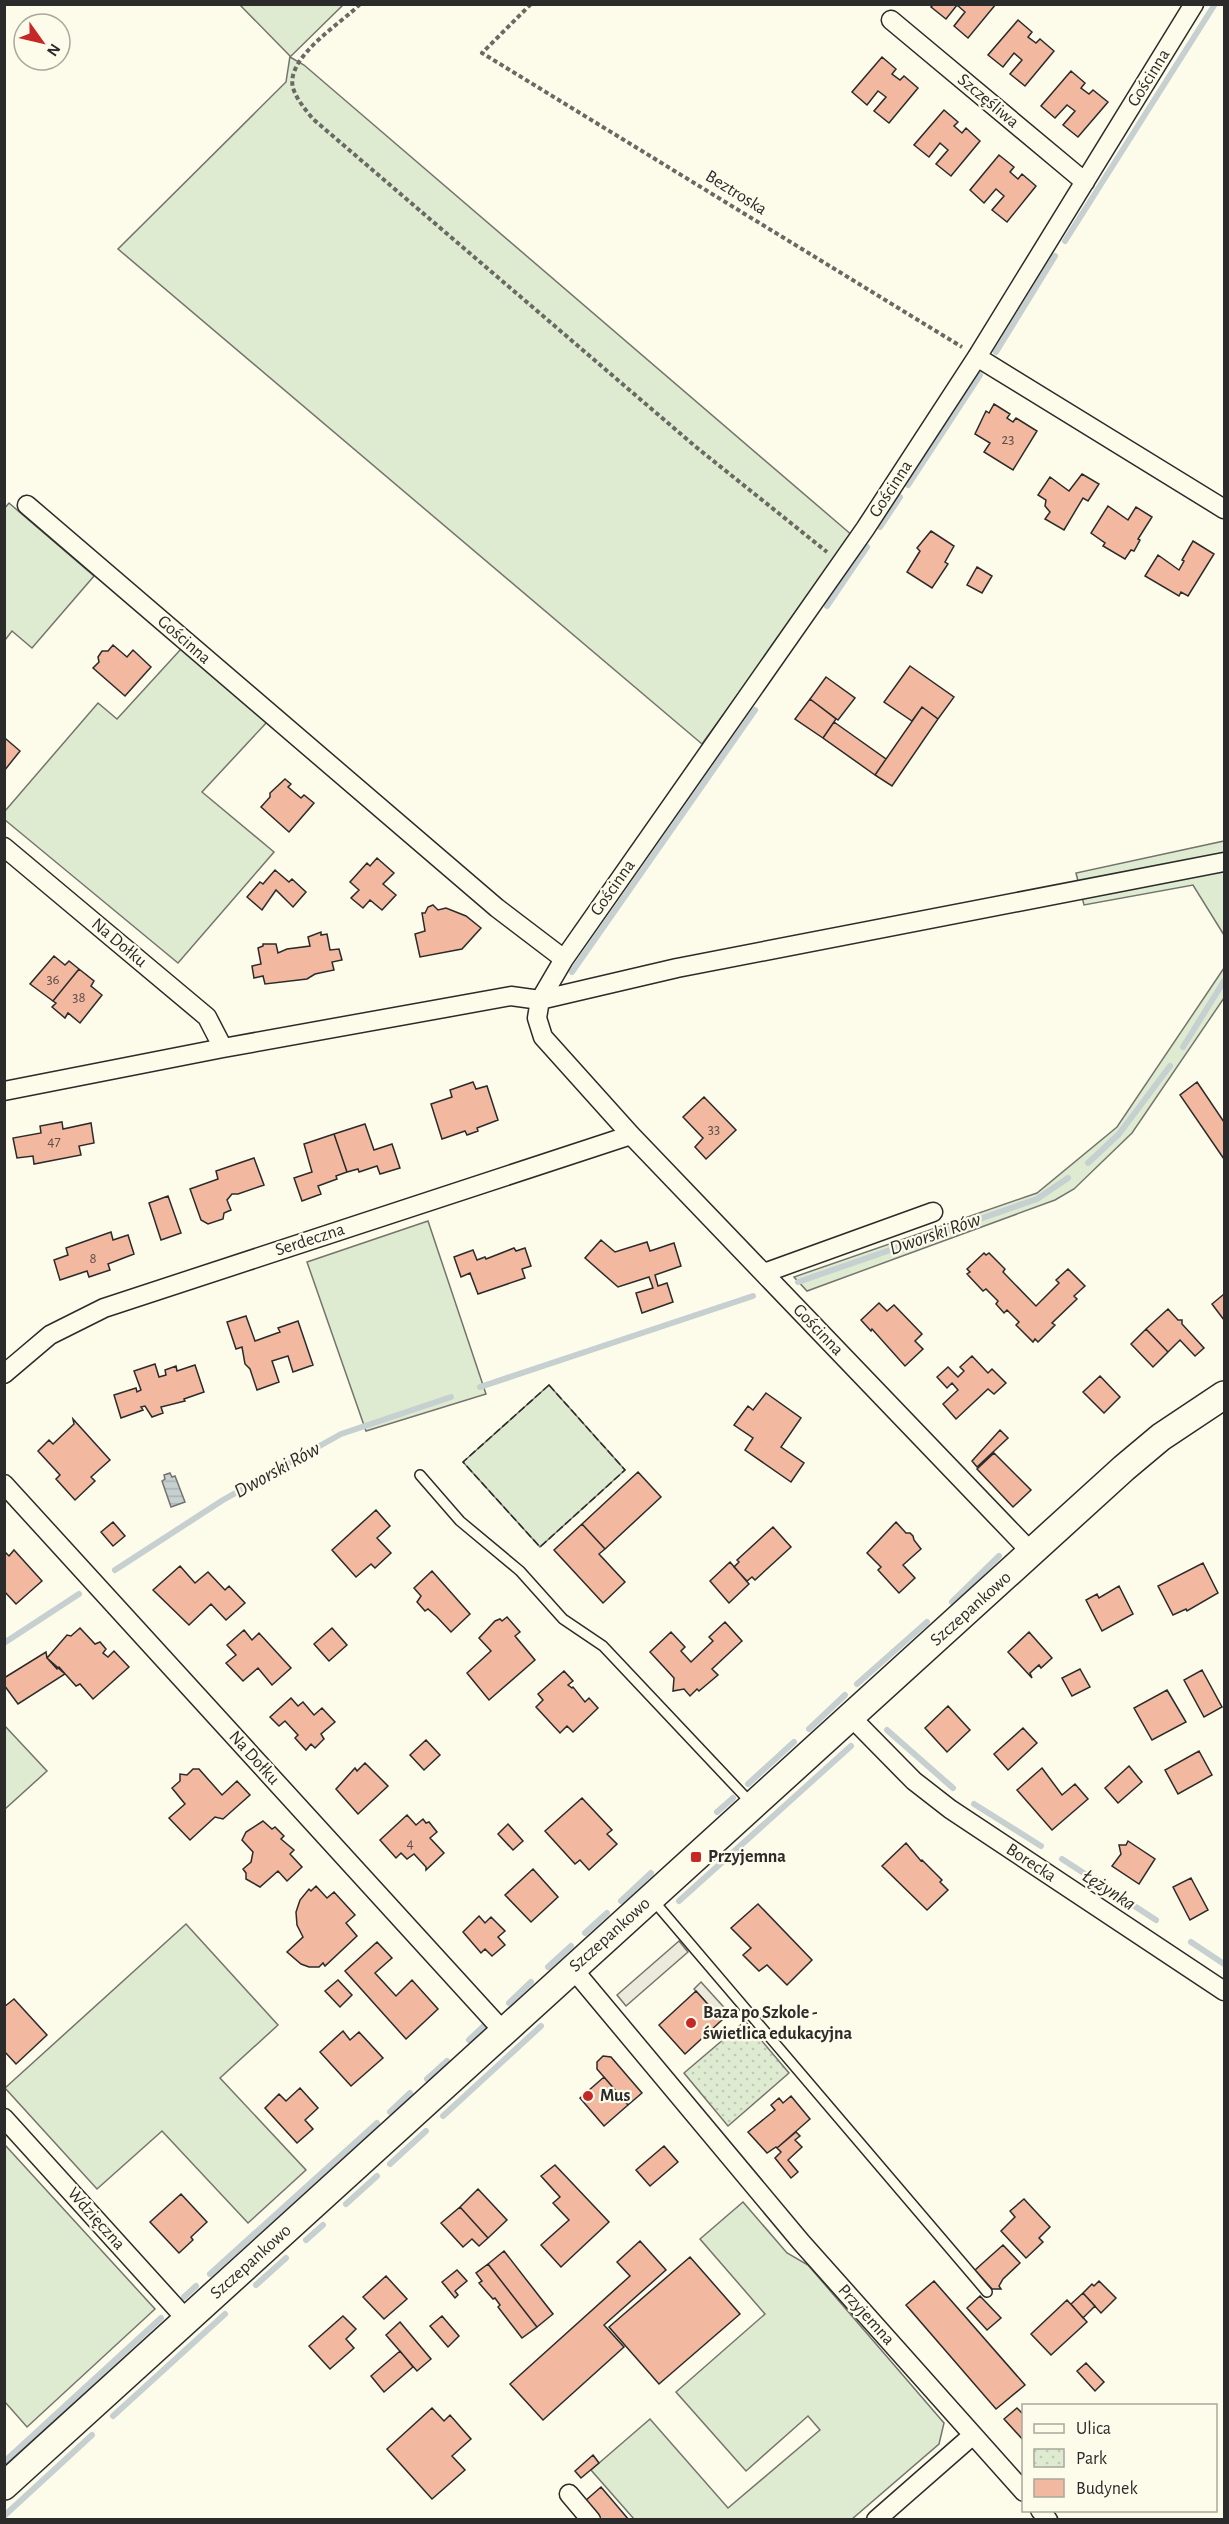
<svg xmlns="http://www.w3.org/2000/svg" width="1229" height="2524" viewBox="0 0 1229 2524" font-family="'Alegreya Sans',sans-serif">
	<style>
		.grass { fill: #deebd1; stroke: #74746e; stroke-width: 1.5 }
		.park { fill: url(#park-dots); stroke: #74746e; stroke-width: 1.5 }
		.parking { fill: #eceadb; stroke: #74746e; stroke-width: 1.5 }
		.water { fill: url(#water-rules); stroke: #74746e; stroke-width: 1.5 }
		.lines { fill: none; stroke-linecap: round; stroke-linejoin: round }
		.stream { stroke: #c7d0d0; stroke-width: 6 }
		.building { fill: #f2b8a0; stroke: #2b2b2b; stroke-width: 1.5 }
		.lane-casing { stroke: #2b2b2b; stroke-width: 12 }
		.street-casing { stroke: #2b2b2b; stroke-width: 21 }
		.secondary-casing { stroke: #2b2b2b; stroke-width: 30 }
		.path { stroke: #6a6964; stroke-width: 4; stroke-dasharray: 4.5 3; stroke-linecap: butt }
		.lane { stroke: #fdfbea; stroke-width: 9 }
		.street { stroke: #fdfbea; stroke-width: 18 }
		.secondary { stroke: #fdfbea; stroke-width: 27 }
		.fence { stroke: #2b2b2b; stroke-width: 1.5; stroke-dasharray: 8 3; stroke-linecap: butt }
		.poi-dot { fill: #c62828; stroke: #fdfbea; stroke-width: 2 }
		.labels { text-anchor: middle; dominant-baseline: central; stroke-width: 4.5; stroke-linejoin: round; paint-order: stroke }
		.number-label { font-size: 15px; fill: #5d4e48 }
		.street-label { font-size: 18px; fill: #2b2b2b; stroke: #fdfbea }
		.poi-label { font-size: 18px; font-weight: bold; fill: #2b2b2b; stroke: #fdfbea; text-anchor: start }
		.water-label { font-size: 20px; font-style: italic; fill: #2b2b2b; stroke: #fdfbea }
	</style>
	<defs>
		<pattern id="park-dots" width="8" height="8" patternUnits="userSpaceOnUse" patternTransform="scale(1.5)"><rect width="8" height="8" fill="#deebd1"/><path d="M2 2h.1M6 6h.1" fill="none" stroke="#bfcab4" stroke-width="1.8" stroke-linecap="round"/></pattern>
		<pattern id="water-rules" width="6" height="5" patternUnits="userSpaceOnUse" patternTransform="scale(1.5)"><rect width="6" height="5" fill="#c7d0d0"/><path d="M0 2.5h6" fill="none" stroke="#abb3b3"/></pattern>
	</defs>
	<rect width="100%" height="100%" fill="#fdfbea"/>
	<path class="grass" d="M240,5H343L290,57L304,65L853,536L702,744L118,249L286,82L290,56Z
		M9,503L94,576L32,648L12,631L5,640L4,509Z
		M181,649L267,722L202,792L274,852L178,963L5,820V811L98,703L117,719Z
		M1224,841V935L1193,885L1084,905L1076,873Z
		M1224,968V998L1132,1133L1074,1189L1055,1200L807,1291L794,1277L1037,1193L1117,1127Z
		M428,1221L486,1394L366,1431L307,1262Z
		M549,1385L625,1470L540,1547L463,1462Z
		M4,1725L47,1771L5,1809H4Z
		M186,1924L278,2025L220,2078L306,2170L248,2223L162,2131L97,2189L5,2088Z
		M5,2145L155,2309L27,2427L5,2402Z
		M743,2202L787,2253L808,2265L944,2423L939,2444L852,2519H634L591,2470L650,2419L728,2508L820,2430L808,2416L746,2471L676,2392L765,2314L700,2239Z"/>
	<path class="park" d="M745,2021L789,2073L728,2126L684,2073Z"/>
	<path class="parking" d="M679,1941L688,1952L626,2006L617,1995Z
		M701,1982L730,2014L722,2020L694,1989Z"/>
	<path class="water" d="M170,1473L172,1477L175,1476L185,1502L171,1507L162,1481L165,1479L164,1475Z"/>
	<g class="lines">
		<path class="stream" d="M1065,241L1215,4
			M996,352L1055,256
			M908,485L980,375
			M880,527L900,497
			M827,606L867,547
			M572,972L755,710
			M1183,1047L1224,981
			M1088,1163L1119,1134L1170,1066
			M798,1282L1037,1199L1068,1178
			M480,1387L753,1296
			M115,1570L223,1500L341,1434L451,1397
			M952,1602L999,1556
			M4,1643L79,1594
			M857,1684L927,1622
			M809,1729L845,1695
			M887,1730L953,1788
			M748,1784L794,1742
			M974,1804L1041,1846
			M717,1812L733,1798
			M1062,1859L1156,1920
			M621,1901L651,1873
			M679,1901L851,1746
			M585,1933L607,1913
			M1191,1942L1224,1964
			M548,1967L571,1946
			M509,2003L531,1982
			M469,2040L487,2023
			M427,2079L447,2061
			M390,2112L410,2093
			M443,2116L541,2026
			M390,2164L426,2131
			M346,2204L377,2176
			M306,2240L323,2225
			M210,2274L377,2123
			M256,2285L286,2258
			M184,2297L196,2286
			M113,2416L225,2314
			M4,2462L161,2318
			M4,2516L92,2435"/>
	</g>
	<path class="building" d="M934,4H996L968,38L954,26L965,12L957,5L946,19L931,7Z
		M1018,20L1032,32L1028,37L1036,43L1040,39L1054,51L1025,86L1010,74L1022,60L1014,53L1003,67L988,55Z
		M882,57L896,69L892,74L900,80L904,76L918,88L889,123L874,111L886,97L878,91L867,105L852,92Z
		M1071,71L1085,83L1081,88L1089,94L1093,90L1108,102L1078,137L1063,125L1075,111L1067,105L1055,118L1041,106Z
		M944,110L958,122L954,126L962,133L966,128L980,141L951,176L936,164L948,150L940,143L929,157L914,145Z
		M999,155L1014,167L1010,172L1018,179L1022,174L1036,186L1007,222L992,210L1004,196L996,189L984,203L970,190Z
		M994,404L1010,414L1007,418L1013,422L1016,418L1037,431L1013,470L984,452L990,443L975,434L986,411L989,413Z
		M1082,474L1099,484L1088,501L1083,498L1064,530L1045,519L1050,512L1045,506L1046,500L1038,495L1050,477L1069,491Z
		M1108,506L1128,520L1136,507L1152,517L1138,539L1140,540L1134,551L1131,550L1125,559L1103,546L1105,543L1091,533Z
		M931,531L954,546L945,562L948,564L932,588L907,572L920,551L917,548Z
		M1193,541L1214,554L1188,596L1181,592L1179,596L1145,576L1158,555L1179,570L1184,561L1182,560Z
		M977,567L992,576L982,593L967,585Z
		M113,645L127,657L133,650L151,667L125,696L93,668L99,662L98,657L102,651H108Z
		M910,666L954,697L938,719L922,707L912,721L884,702Z
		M826,677L855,698L838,720L810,699Z
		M810,699L836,719L823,738L795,719Z
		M922,707L938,719L892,786L875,775Z
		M834,722L886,759L875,775L823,738Z
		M6,739L20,751L4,771V740Z
		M285,779L291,784L288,787L301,798L304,795L314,803L289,832L261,807L270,797V793Z
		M377,858L394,873L383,884L396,895L382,910L370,900L363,908L351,898L359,890L350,882L367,863L370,866Z
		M275,870L289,882L292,879L306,892L293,907L276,890L262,910L247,897L260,882L263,884Z
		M433,905L438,910L446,908L466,916L481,928L462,949L420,957L415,934L425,931L422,913H425L428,907Z
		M321,932V935L327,934L330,950L339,949L342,960L332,962L334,970L315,974L307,979L265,984L263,976L254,978L252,966L261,964L258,948L263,946V944H276L278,953L287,949L310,946L308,937Z
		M54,956L65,965L69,961L79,969L53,1001L30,984Z
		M79,969L94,981L91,986L102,995L80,1023L68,1013L65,1018L52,1007L56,1003L53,1001Z
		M473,1082L476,1089L487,1086L498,1120L477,1128L478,1131L467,1135L465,1131L442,1139L431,1104L452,1097L450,1090Z
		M1197,1082L1224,1122V1159L1180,1095Z
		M704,1097L736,1130L706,1159L695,1147L703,1138L683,1117Z
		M62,1122L63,1129L91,1123L94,1143L79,1146L81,1155L34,1164L33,1156L17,1158L13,1138L41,1133L40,1126Z
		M365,1124L374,1150L392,1144L400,1168L380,1174L377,1166L359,1172L358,1169L347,1172L334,1134Z
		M334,1134L347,1172L336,1176L337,1179L318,1186L321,1194L302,1201L294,1178L312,1172L304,1144Z
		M254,1158L264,1185L238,1194H232L227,1200L231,1210L224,1213L223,1219L208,1224L201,1220L190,1189L218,1179L216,1171Z
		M168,1196L181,1233L161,1240L149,1203Z
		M111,1232L113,1240L128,1235L134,1254L108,1264L110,1270L89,1277L87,1271L60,1280L54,1260L68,1255L66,1248Z
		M601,1240L615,1252L647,1242L650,1251L674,1243L681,1266L655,1275L658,1286L667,1283L673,1302L642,1313L636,1293L653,1288L649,1277L618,1287L585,1258Z
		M514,1248L516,1251L525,1248L531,1266L522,1269L525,1278L478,1294L470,1273L461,1277L454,1257L473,1250L477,1260L485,1257L486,1259Z
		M984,1253L986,1255L989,1253L1005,1269L1003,1272L1036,1306L1059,1283L1056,1280L1068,1269L1085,1286L1074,1296L1077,1299L1052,1323L1055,1325L1038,1342L1035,1339L1033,1342L1016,1325L1019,1322L1007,1310L1004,1313L996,1304L998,1301L986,1289L983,1291L967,1274L970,1272L967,1269Z
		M1224,1294V1320L1212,1304Z
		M879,1303L887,1311L894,1305L922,1334L915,1341L923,1349L905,1366L872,1329L871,1331L861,1320Z
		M1168,1309L1178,1320H1182V1324L1204,1348L1195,1356L1180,1340L1168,1352L1146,1329Z
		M246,1316L255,1341L280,1332L278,1328L298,1321L313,1365L293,1372L288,1356L272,1361L279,1382L257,1390L250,1369L245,1364L242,1347L236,1349L227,1322Z
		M1146,1329L1168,1352L1153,1367L1131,1344Z
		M972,1356L988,1373L992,1369L1006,1383L994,1394L988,1389L956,1419L943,1404L958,1390L952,1383L947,1388L937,1377L948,1367L958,1377L964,1371L960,1367Z
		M155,1364L159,1377L166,1375L165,1370L176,1366L177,1371L195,1365L204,1392L184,1399L185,1401L161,1407L163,1413L152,1417L145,1406L141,1407L143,1410L121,1418L114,1395L136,1388L137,1392L141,1390L134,1371Z
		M1100,1376L1120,1397L1104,1413L1083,1392Z
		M766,1393L801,1418L781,1447L804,1463L791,1482L745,1450L753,1438L734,1425L748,1406L753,1410Z
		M73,1419L110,1460L91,1477L95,1481L75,1500L56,1479L60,1475L38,1451L49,1440L53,1444L74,1424Z
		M1000,1430L1008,1438L977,1467L972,1461Z
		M994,1453L1031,1490L1013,1507L977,1469Z
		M638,1472L661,1497L605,1549L582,1524Z
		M376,1510L390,1526L377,1538L391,1553L375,1568L371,1564L356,1577L332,1550Z
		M113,1522L125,1536L113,1546L101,1532Z
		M896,1522L906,1533H910L913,1536L914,1540L921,1549L903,1565L915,1578L899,1593L878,1570L881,1567L867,1553Z
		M582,1524L605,1549L599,1554L625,1582L603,1603L554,1550Z
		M773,1527L791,1547L755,1580L752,1577L747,1581L734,1567L739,1562L737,1560Z
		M14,1550L42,1581L16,1604L4,1591V1551L9,1556Z
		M730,1562L749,1584L729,1603L710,1581Z
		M1203,1563L1218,1593L1187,1611L1186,1609L1173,1615L1158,1586Z
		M180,1566L195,1583L208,1572L225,1590L229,1586L245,1603L226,1620L211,1604L189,1625L153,1590Z
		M432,1571L470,1614L451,1632L437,1617L428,1609L425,1611L417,1602L421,1596L414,1588Z
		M1119,1586L1133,1614L1102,1631L1086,1600L1097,1594L1099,1598Z
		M507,1617L520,1632L515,1636L535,1660L489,1700L467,1673L491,1651L479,1638L495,1621L500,1619L502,1621Z
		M725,1622L742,1641L712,1669L718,1675L699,1691L697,1689L690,1696L684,1689L673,1691L674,1678L650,1652L671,1632L685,1647L681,1651L691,1662L713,1641L709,1637Z
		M80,1628L95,1644L100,1642L106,1649L103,1653L108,1657L114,1651L129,1667L93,1699L80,1684L76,1686L59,1667L57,1669L47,1658L67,1635L71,1636Z
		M332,1628L347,1645L329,1661L314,1644Z
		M244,1630L252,1640L259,1633L291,1668L272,1685L258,1668L243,1681L226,1663L236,1655L227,1645Z
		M1029,1632L1052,1658L1041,1668L1039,1665L1030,1673L1032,1678L1008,1652Z
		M46,1652L47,1658L65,1674L18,1704L4,1685V1678Z
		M1080,1669L1090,1687L1072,1696L1062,1678Z
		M1202,1670L1222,1707L1204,1717L1184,1680Z
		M564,1671L573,1681L568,1685L572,1688L573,1687L585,1702L589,1698L598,1708L573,1732L567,1726L560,1733L536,1707L543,1700L538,1694Z
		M1167,1690L1186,1722L1152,1740L1134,1708Z
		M291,1698L298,1706L303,1702L314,1715L322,1708L335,1722L321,1734L324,1739L315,1748L311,1744L306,1750L295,1738L298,1735L285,1721L279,1726L270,1717Z
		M948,1706L970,1730L947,1752L925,1728Z
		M1023,1728L1037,1743L1008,1770L994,1754Z
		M426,1740L440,1755L424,1770L410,1755Z
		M1199,1751L1212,1775L1178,1794L1165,1770Z
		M365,1763L388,1786L358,1814L336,1789L355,1768L357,1771Z
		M1129,1766L1142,1782L1118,1803L1105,1788Z
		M1042,1768L1062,1795L1075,1784L1088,1799L1052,1830L1017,1790Z
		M193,1769H199L222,1795L237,1781L250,1795L223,1819L215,1817L190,1840L169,1818L185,1804L172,1788L180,1781V1774L187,1775Z
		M582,1798L612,1830L607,1834L617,1844L589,1870L580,1860L575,1864L545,1831Z
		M407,1815L416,1825L423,1819L426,1823L429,1822L437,1832L430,1838L444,1853L426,1870V1867L414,1854L407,1859L401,1853L396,1858L380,1840Z
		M263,1821L272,1829L275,1827L284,1836L281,1839L294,1850L290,1854L302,1867L287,1881L278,1871L260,1887L246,1879V1873L243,1869L251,1862L253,1852L242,1840L246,1832Z
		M508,1824L523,1841L513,1850L498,1834Z
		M1128,1841L1155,1859L1139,1884L1112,1866L1121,1854L1119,1845H1126Z
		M906,1843L921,1861L922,1860L942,1880L940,1882L948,1890L927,1910L882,1866Z
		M533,1869L558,1897L531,1922L505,1895Z
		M1191,1878L1208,1910L1190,1920L1173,1887Z
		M316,1886L327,1898L334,1892L355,1915L346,1923L357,1936L325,1966L323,1963L319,1967H309L301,1964L287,1952L303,1937L297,1925L296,1912L300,1900L309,1889L311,1891Z
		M758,1904L812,1960L787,1985L767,1965L759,1971L743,1955L751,1948L731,1928Z
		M479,1916L485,1923L491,1917L505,1931L498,1937L505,1945L492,1956L485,1949L481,1953L463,1932Z
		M377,1942L392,1958L375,1973L396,1996L412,1980L438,2009L406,2039L345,1971Z
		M338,1980L352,1995L340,2007L325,1991Z
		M696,1991L722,2020L685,2054L659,2025Z
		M14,1999L47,2035L16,2064L4,2051V2007Z
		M343,2031L350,2040L359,2032L383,2058L351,2086L320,2052Z
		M603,2056L611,2057L642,2093L628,2105L597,2069V2062Z
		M604,2077L628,2105L604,2126L580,2098Z
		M300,2088L318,2108L305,2120L313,2129L297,2143L265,2108L279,2094L286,2101Z
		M791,2096L810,2119L777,2148L776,2147L767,2153L748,2132L775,2110L771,2105L779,2098L783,2103Z
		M796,2132L800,2136L795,2140L802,2147L788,2160L798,2172L791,2178L775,2158L781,2152L777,2148Z
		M664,2146L678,2162L650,2186L636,2170Z
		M555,2165L609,2222L561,2267L541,2245L569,2220L553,2203L560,2197L541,2176Z
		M478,2189L507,2220L488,2238L460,2207Z
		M181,2194L207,2222L191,2237L193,2240L179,2253L150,2222Z
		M1024,2199L1050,2227L1039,2238L1043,2242L1026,2258L1001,2231L1015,2217L1010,2211Z
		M460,2207L488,2238L479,2246L472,2239L463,2247L441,2223Z
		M640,2241L666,2270L604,2325L624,2347L543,2420L510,2384L630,2276L617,2262Z
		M1003,2245L1020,2263L1003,2279L999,2286L1001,2289H992L975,2270Z
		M504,2251L553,2314L537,2327L488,2264Z
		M690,2257L740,2314L659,2384L609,2327Z
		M488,2264L537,2327L522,2338L498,2307L500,2305L495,2298L493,2299L479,2283L482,2281L476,2273Z
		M457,2270L467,2281L455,2291L458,2295L455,2298L442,2282Z
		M386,2276L407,2299L384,2319L363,2297Z
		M934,2281L1025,2385L996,2409L906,2305Z
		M1099,2281L1116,2298L1101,2313L1083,2293L1092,2284L1094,2286Z
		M1083,2293L1095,2306L1083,2318L1071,2304Z
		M980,2296L1001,2318L987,2330L967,2308Z
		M1067,2300L1087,2322L1051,2355L1031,2334Z
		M343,2316L356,2329L346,2339L354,2348L330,2369L309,2346Z
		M442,2316L459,2336L448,2347L430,2326Z
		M400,2322L431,2359L417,2371L386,2335Z
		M400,2351L413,2367L384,2392L371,2376Z
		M1086,2363L1104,2382L1095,2391L1077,2371Z
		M432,2408L444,2421L450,2415L471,2439L452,2456L465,2470L432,2499L387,2449Z
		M1017,2408L1024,2415V2441L1004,2419Z
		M593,2455L599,2463L581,2478L575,2471Z
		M601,2487L629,2520H601L585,2501Z"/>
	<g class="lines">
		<g class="lane-casing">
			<path id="lane" d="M420,1475L460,1521L520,1571L563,1619L603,1646L752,1804
				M652,1899L987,2292"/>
		</g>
		<g class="street-casing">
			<path id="street" d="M891,20L1085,182
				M977,357L1224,509
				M27,505L497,908L564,959
				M4,847L207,1017L223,1048
				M4,1091L223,1048L511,996L540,1000L677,968L1224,862
				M764,1273L933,1212
				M4,1374L50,1335L104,1308L631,1135
				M4,1484L504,2032
				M1032,1553L631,1135L543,1037L537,1018L540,1000L564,959L865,529L977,357L1194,4
				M851,1717L914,1781L950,1809L1224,1991
				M573,1969L801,2242L1024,2492
				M4,2118L187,2320
				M569,2494L591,2520
				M1040,2510L1048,2520
				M876,2520L973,2435"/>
		</g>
		<g class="secondary-casing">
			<path id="secondary" d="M4,2486L1124,1468L1161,1437L1224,1395"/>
		</g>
		<path class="path" d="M360,4C342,23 285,57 293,88C297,100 305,109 313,119L696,447L827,552
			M531,4L482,53L962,347"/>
		<use href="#lane" class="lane"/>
		<use href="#street" class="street"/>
		<use href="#secondary" class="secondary"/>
		<path class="fence" d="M549,1385L625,1470L540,1547L463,1462Z"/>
	</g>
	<g class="poi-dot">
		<rect x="690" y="1851" width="12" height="12" rx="3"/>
		<circle cx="691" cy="2023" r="6"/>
		<circle cx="588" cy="2096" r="6"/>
	</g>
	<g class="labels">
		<g class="number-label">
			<text x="1008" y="439">23</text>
			<text x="53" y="979">36</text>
			<text x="79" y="997">38</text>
			<text x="714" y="1129">33</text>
			<text x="54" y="1141">47</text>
			<text x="93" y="1258">8</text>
			<text x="410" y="1843">4</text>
		</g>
		<g class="street-label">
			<text transform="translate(1149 78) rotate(-58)">Gościnna</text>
			<text transform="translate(988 101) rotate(40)">Szczęśliwa</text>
			<text transform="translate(736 193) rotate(32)">Beztroska</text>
			<text transform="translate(891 489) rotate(-57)">Gościnna</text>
			<text transform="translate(184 640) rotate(41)">Gościnna</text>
			<text transform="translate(613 888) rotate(-55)">Gościnna</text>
			<text transform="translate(119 943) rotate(40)">Na Dołku</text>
			<text transform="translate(310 1240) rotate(-18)">Serdeczna</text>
			<text transform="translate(818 1330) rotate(46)">Gościnna</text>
			<text transform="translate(971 1609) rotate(-42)">Szczepankowo</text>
			<text transform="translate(254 1758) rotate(48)">Na Dołku</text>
			<text transform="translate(1031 1863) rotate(33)">Borecka</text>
			<text transform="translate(610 1935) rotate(-42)">Szczepankowo</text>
			<text transform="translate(96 2219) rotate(48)">Wdzięczna</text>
			<text transform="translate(251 2262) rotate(-42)">Szczepankowo</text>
			<text transform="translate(866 2315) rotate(48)">Przyjemna</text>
		</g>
		<g class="poi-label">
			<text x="708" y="1857">Przyjemna</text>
			<text x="703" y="2013">Baza po Szkole -<tspan x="703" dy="21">świetlica edukacyjna</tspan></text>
			<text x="600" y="2096">Mus</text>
		</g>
		<g class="water-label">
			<text transform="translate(935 1234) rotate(-19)">Dworski Rów</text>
			<text transform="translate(277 1470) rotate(-29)">Dworski Rów</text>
			<text transform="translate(1109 1890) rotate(33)">Łężynka</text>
		</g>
	</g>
	<rect width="1229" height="2524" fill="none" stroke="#2b2b2b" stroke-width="12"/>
	<rect x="1022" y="2404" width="195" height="108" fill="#fdfbea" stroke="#a9a89e" stroke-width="1.5"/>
	<rect x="1034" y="2424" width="30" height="9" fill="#fdfbea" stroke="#a9a89e" stroke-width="1.5"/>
	<text x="1076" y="2434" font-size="18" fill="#2b2b2b">Ulica</text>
	<rect x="1034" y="2449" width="30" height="18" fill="url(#park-dots)" stroke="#a9a89e" stroke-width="1.5"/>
	<text x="1076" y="2464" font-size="18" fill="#2b2b2b">Park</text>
	<rect x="1034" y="2479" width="30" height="18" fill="#f2b8a0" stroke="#a9a89e" stroke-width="1.5"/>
	<text x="1076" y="2494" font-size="18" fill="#2b2b2b">Budynek</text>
	<g transform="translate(42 42) rotate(124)"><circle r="28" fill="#fdfbea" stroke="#a9a89e" stroke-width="1.5"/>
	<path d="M0-4.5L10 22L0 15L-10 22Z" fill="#c62828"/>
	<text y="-9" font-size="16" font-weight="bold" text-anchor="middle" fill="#2b2b2b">N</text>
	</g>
</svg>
